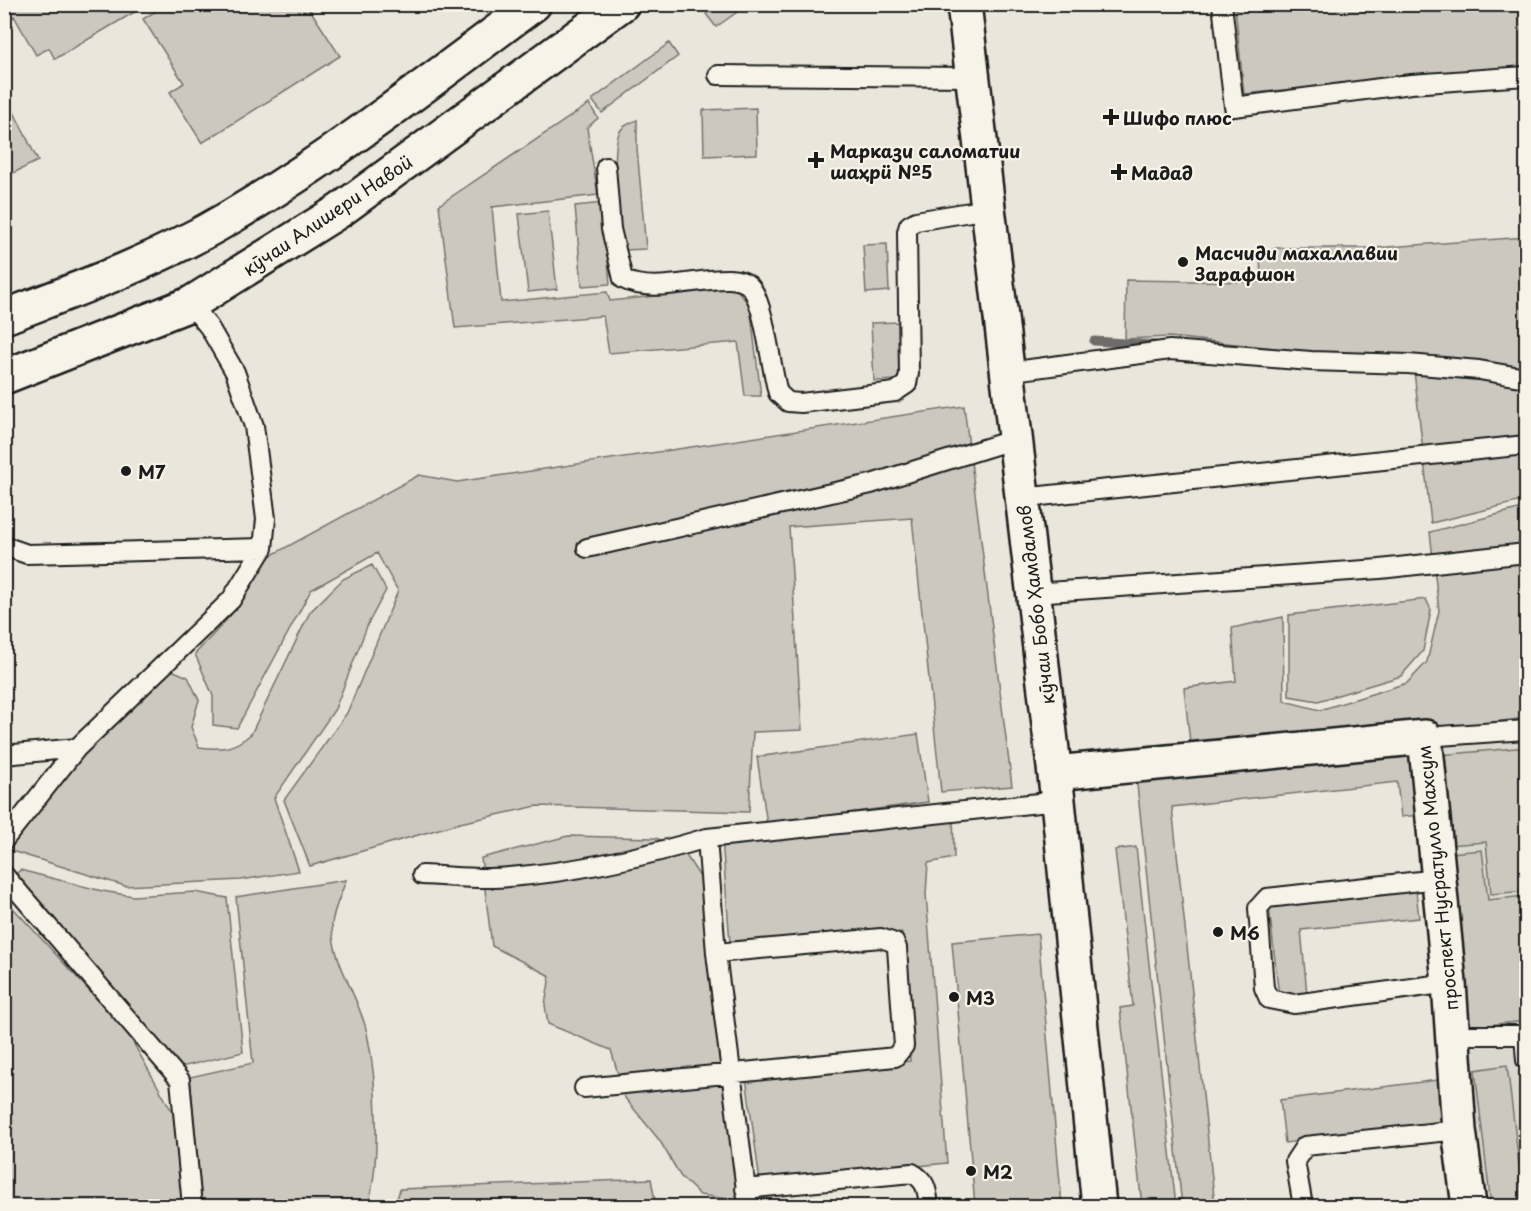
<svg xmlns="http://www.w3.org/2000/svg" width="1531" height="1211" viewBox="0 0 1531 1211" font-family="'Playpen Sans',sans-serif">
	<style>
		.built { fill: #dad7ce }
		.green { fill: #ccc8c0; stroke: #74726e; stroke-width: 1.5 }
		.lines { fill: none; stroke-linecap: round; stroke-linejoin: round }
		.stream { stroke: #6d6c68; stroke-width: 9 }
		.lane-casing { stroke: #1c1c1c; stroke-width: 22 }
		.secondary-casing { stroke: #1c1c1c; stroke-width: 38 }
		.lane { stroke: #f7f3e8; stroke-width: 18 }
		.secondary { stroke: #f7f3e8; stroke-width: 33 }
		.poi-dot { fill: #1c1c1c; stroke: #f7f3e8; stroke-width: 2 }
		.labels { text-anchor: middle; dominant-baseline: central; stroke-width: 4.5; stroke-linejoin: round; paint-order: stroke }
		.poi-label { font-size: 18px; font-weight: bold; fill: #1c1c1c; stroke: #f7f3e8; text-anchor: start }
		.street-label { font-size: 18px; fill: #1c1c1c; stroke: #f7f3e8 }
	</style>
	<rect width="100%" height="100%" fill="#eae6dc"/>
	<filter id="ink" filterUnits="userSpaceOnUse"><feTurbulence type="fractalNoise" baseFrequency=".0167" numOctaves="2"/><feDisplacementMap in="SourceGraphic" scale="12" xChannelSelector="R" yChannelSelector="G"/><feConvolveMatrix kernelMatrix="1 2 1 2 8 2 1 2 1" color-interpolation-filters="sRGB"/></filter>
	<g filter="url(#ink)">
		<path class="built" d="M1526,737V1206H1487L1433,746Z"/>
		<path class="green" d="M148,4L55,59L49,48L36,55L14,16L5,21V5Z
			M1255,4L1526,5V66L1244,94L1235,7Z
			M161,5H307L340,56L202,143L170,92L184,83L143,19L162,7Z
			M719,5V4L747,5L716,27L706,14Z
			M669,43L678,56L602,113L592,100Z
			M589,104L598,118L587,128L598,195L492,207L501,302L607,292L610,301L729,288L738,291L750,306L761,396H745L738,342L609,353L603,316L455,328L439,205Z
			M756,108L757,154L704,156L703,110Z
			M14,112L38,161L5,177V116Z
			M637,120V148L646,249L624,250C620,225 610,156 619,133C622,126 630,123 637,120Z
			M603,203L610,284L582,286L575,206Z
			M548,211L557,289L528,292L519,214Z
			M1526,237V369L1409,356L1311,352L1170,337L1125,339L1126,280L1261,282L1260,253L1277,248H1374Z
			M887,244L889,291L866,293L863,245Z
			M899,322L901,380L874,381L871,323Z
			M1414,371L1526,384V500L1431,523Z
			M964,406L1012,786L941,792L912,518L789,527L802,730L753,732L749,812L537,806L460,823L310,866L284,800L347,713L398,591L377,553L311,590L237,728L213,725V696L195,654L230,616L270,556L419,475L457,482Z
			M1526,507V718L1192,760L1184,688L1236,681L1232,628L1283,617L1284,701L1320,710L1407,683L1427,662L1439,611L1430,532Z
			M372,565L386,590L368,624L335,709L274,798L299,871L241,880L125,886L5,849L79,751L162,666L188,677L199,700L191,727L199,747C221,750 234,749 251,734L310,612L343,579Z
			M1426,599L1431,610L1423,651L1401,676L1318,701L1289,696V615Z
			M918,734L928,802L767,824L757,757Z
			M1420,745L1427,814L1401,817L1397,782L1172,807L1215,1206H1182L1136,775Z
			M1526,747V848L1521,849L1525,891L1491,894L1486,842L1449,845L1441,755Z
			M953,810L954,858L928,863L926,894L947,1163L760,1182L746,1077L910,1061L902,933L730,943L722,839Z
			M568,836L655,838L680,846L702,880L742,1201L700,1195L681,1177L660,1141L625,1098L611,1050L548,1024L545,1005L550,976L492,946L481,858Z
			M1136,847L1176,1206H1142L1120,1008L1133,1006L1115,850Z
			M1482,850L1488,900L1525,896L1526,1021L1469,1027L1451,853Z
			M20,870L102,891L133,896L195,892L227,898L243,1052L177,1068L13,877Z
			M346,880C342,893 333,910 332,924C332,963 359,996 367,1033C377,1080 381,1160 368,1206H202L190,1077L253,1063L236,897Z
			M1416,891L1419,918L1301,930L1307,994L1279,997L1269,906Z
			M4,898L127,1032L174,1115L182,1206H5Z
			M1038,934L1062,1206H975L952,942Z
			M1507,1065L1524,1206H1491L1475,1070Z
			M1445,1079L1451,1123L1285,1143L1280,1100Z
			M651,1179L656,1206H395L400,1189Z"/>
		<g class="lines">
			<path class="stream" d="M1094,341L1156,345"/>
			<g class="lane-casing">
				<path id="lane" d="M1222,4L1234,107L1411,84L1526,76
					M718,75L972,77
					M606,167L611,229L623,279C660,300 735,262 752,289C765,308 771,368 778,393L788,402L801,403L895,392L907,384L909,373L907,232L909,225L916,221L988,209
					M1007,372L1170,350L1311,361L1408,364L1479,370L1526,378
					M1022,498L1526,445
					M4,546L27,554L263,548
					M587,548L871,484L1015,439
					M1033,593L1380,569L1526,553
					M1425,737L1526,730
					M4,755L77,748
					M4,840L77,748L231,600L263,548L266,519L254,426L235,372L209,327L190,304
					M4,875L180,1080L192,1206
					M422,875C451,876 481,880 509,877C576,872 643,857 707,838
					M1438,879L1267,898L1258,908L1264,988L1269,999L1294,1004L1449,983
					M1453,1035H1526
					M1524,1035L1526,1060
					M584,1088L895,1057L904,1046L897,948L895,943L881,938L716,953
					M745,1189L912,1173C927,1181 927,1191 929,1206
					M748,1206L716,953L707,838L1058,801
					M1303,1206L1295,1161L1305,1146L1459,1130"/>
			</g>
			<g class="secondary-casing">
				<path id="secondary" d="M964,4L1058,801L1099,1206
					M4,317C81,288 158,260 229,218C336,155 434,78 534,4
					M4,377L190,304L339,211L622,4
					M1055,773L1425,737L1449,983L1459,1130L1469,1206"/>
			</g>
			<use href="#lane" class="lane"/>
			<use href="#secondary" class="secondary"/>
		</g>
	</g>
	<g class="poi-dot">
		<path d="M1108 108h6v6h6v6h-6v6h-6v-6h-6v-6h6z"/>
		<path d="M813 151h6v6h6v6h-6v6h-6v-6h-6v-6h6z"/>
		<path d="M1116 163h6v6h6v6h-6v6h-6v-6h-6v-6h6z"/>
		<circle cx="1183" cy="262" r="6"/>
		<circle cx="126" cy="471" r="6"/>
		<circle cx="1218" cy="932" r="6"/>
		<circle cx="954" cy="997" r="6"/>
		<circle cx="971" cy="1171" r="6"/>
	</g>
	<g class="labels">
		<g class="poi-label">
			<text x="1123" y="117">Шифо плюс</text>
			<text x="830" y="150">Маркази саломатии<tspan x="830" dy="21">шаҳрӣ №5</tspan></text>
			<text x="1131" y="172">Мадад</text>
			<text x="1195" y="252">Масчиди махаллавии<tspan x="1195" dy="21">Зарафшон</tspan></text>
			<text x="138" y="471">М7</text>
			<text x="1230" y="932">М6</text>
			<text x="966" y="997">М3</text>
			<text x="983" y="1171">М2</text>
		</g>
		<g class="street-label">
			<text transform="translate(327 215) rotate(-34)">кӯчаи Алишери Навоӣ</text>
			<text transform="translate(1035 605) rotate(-97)">кӯчаи Бобо Ҳамдамов</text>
			<text transform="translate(1437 878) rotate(-96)">проспект Нусратулло Махсум</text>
		</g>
	</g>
	<rect width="1531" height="1211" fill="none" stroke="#f7f3e8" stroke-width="24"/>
	<rect x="12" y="12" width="1507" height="1187" fill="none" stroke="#1c1c1c" stroke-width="2" filter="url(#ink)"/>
</svg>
